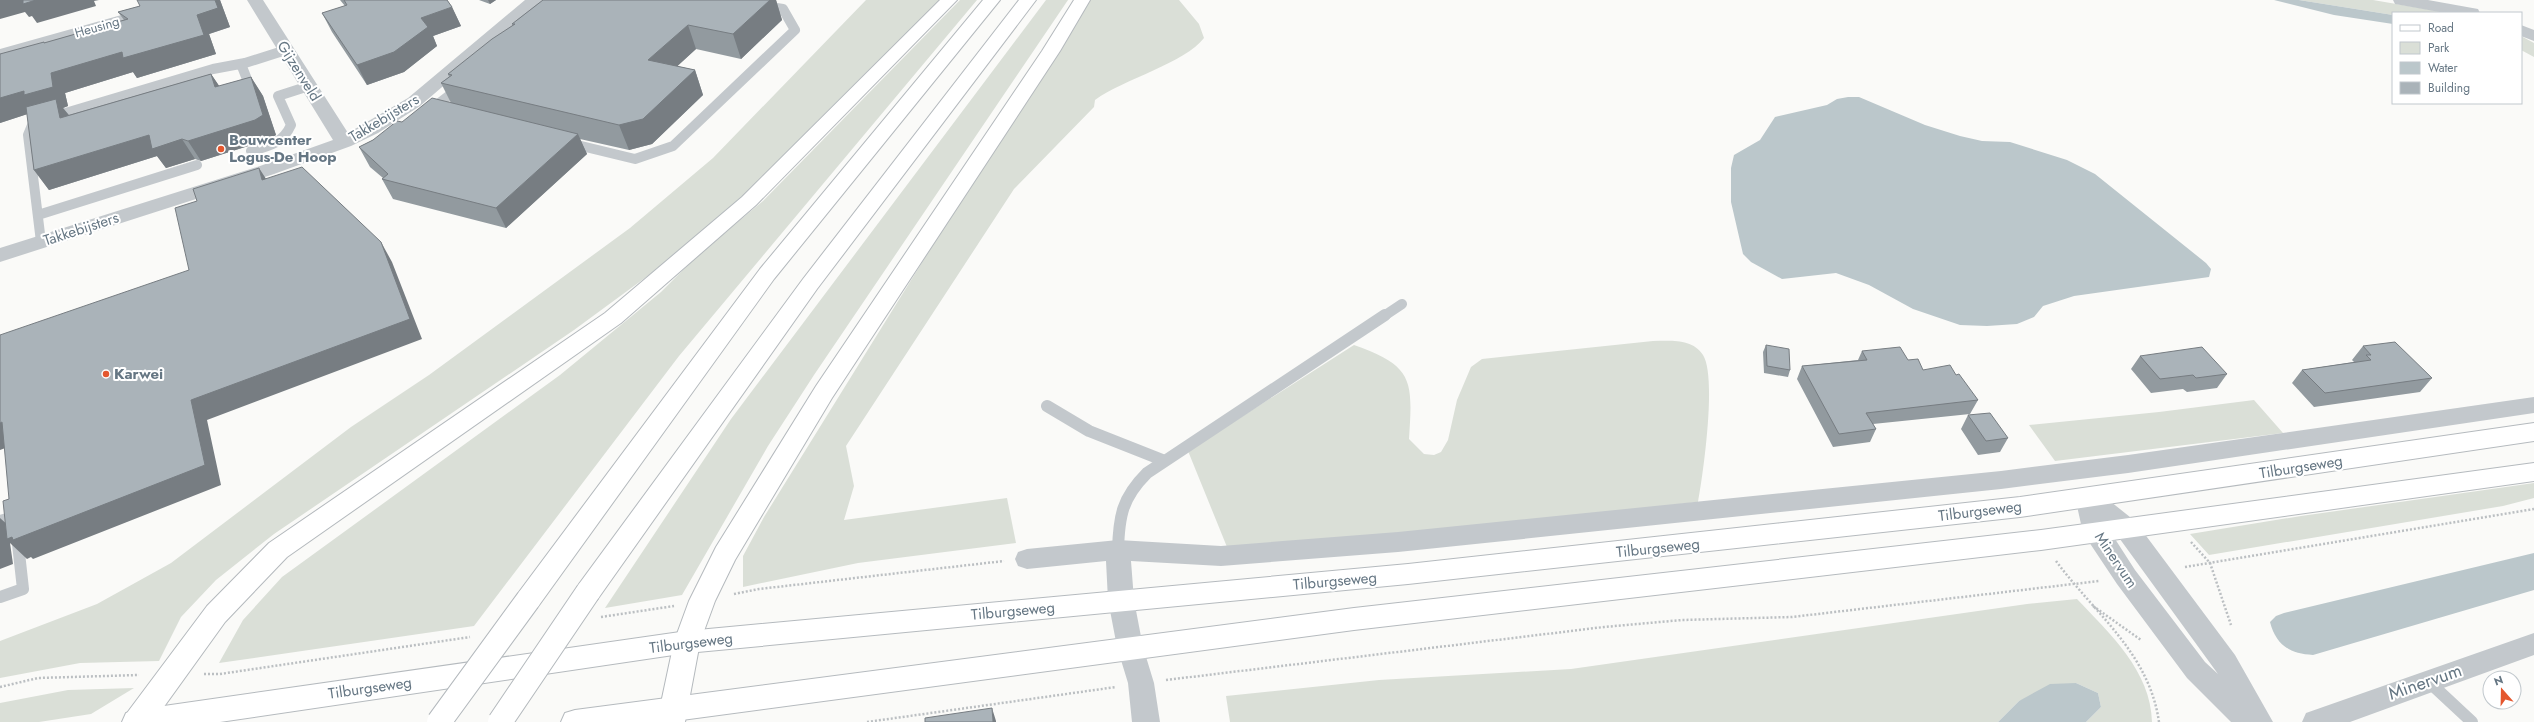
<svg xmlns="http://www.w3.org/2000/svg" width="2534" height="722" viewBox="0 0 2534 722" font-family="Jost,sans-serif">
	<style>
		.green { fill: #dadfd7 }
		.water { fill: #bbc7cb }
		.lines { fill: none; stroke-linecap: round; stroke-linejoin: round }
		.primary-casing { stroke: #b5babe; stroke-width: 2 }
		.motorway-casing { stroke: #b4b9bd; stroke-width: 2 }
		.path { stroke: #bbbfc2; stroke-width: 2.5; stroke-dasharray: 2 2; stroke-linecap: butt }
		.service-far1 { stroke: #c3c8cc; stroke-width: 10 }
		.service { stroke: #c3c8cc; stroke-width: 12 }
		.minor { fill: #c3c8cc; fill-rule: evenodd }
		.primary { fill: #fff; fill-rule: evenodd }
		.motorway { fill: #fff; fill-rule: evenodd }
		.motorway-bridge-casing { stroke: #b4b9bd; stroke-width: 26; stroke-linecap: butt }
		.motorway-bridge { stroke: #fff; stroke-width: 24 }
		.wall { fill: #929a9f }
		.shaded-wall { fill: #777d82 }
		.building { fill: #aab3b9; stroke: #777d82 }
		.poi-dot { fill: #e4572e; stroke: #fff; stroke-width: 1.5 }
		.labels { text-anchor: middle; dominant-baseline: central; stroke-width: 4; stroke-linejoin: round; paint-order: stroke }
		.far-street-label { font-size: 13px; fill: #657683; stroke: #fff }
		.street-label { font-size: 15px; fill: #657683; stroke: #fff }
		.poi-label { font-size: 15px; font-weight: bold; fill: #657683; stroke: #fff; text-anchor: start }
		.near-street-label { font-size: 18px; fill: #657683; stroke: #fff }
	</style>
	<rect width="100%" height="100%" fill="#fafaf8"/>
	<path class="green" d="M866,0H940L750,191L653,272L574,330L274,534L216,580L181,617L159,661L80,663L0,678V641L97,604L171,563L351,427L429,375L630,228L713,158Z
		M960,0H977L679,356L474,626L219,663L243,620L282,577L560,375L661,292L698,255L763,201Z
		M1046,0H1068L814,375L768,446L682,595L605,608L731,419Z
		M1085,0H1179L1199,24L1204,38C1185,63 1124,79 1095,100L1094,107L1014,189L846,446L854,486L844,520L1007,498L1016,543L858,563L743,587V556L764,517Z
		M2299,0H2373L2449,13H2393V15Z
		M2521,36L2534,43V57L2521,50Z
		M1653,341C1670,341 1692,338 1703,355C1717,377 1703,475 1698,502L1331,543L1227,547L1188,451L1354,345C1413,366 1413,379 1409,439L1424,454L1434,455L1441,452L1448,440L1457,400L1471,367L1482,359Z
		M2254,400L2283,433L2055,461L2029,425L2159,412Z
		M2534,483V498L2503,506L2209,555L2190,534L2301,516Z
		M2077,599C2110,634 2151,671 2152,722H2086L2101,707L2098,693L2076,683L2019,701L1998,722H1230L1226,696L1379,680L1571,669L2027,604Z
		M134,688L91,714L39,722H0V703L68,690Z"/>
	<path class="water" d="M2274,0H2299L2393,15V24L2334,15Z
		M1848,97H1859L1925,125L1960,136L1982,141L2010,142L2067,160L2095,174L2206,263L2211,269L2209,277L2074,296L2043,306L2034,317L2017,324L1987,326L1960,325L1913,309L1869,285L1836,273L1782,279L1751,262L1743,254L1731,202V168L1734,155L1760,140L1775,117L1827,105L1837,99Z
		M2534,553V590L2313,655C2290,654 2276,645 2270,622L2276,616L2284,613Z
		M2076,683L2098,693L2101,707L2086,722H1998L2019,701L2050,684Z"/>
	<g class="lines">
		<g class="primary-casing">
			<path id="primary" d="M2534,423V441L2020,517L1408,584L687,653L220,722H122L126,713L136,710L687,631L1408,564L2020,497Z
				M2534,463V481L2041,550L1354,630L667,722H561L565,713L575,710L1354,608L2041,530Z"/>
		</g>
		<g class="motorway-casing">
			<path id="motorway" d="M940,0H957L756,205L621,323L287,557L225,622L153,722H123L127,713L207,606L269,543L605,313L742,197Z
				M983,0H1000L774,279L537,608L528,611L519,608L515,600L519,592L760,269Z
				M1019,0H1036L817,289L597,600L588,603L579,600L575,592L579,584L803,279Z
				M1074,0H1090L1060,51L832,398L735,560L715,601L700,642L685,722H657L674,642L689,601L716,547L816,386L1042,51Z"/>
		</g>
		<path class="path" d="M2191,542L2210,563L2231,625
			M2056,561C2096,615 2149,653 2159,722
			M2185,567L2534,509
			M734,594L759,589L1004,561
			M2093,606L2141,640
			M601,617L674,606
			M204,674H220L470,637
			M1166,680L1604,627L1682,620L1792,617L2099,581
			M0,687L38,678L139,675
			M867,722L1116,687"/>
		<path class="service-far1" d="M241,64L252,92
			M433,108L459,88
			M52,117L213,69L245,63L286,50
			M36,122L33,123L28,135L41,242
			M569,143L635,159L673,146L795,30L783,9L764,6
			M251,151C269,146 283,143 291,125L278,96L309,86
			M38,215L197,165
			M1384,316L1402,304"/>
		<path class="service" d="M1047,406L1089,431L1165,461
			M0,521L15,517L23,589L0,597
			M1118,550C1119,516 1122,498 1147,473L1385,315
			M2428,681L2472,722"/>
		<path class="minor" d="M175,0H201L199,4L0,59V49Z
			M247,0H263L348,133L408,98L525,0H543L420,106L378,133L351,146L274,174L0,262V248L260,166L333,140Z
			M2393,0H2428L2478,9L2480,13H2445L2395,4Z
			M2521,25L2534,30V41L2521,36Z
			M2534,397V413L2128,473L2001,489L1398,552L1221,566L1131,561L1134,600L1143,647L1154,683L1160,722H1132L1128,683L1117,647L1108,600L1106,561L1027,569L1018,566L1015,559L1018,552L1027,549L1118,540L1221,546L1398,532L2001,471L2128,455Z
			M2087,488L2096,490L2135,521L2235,655L2273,722H2231L2187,678L2117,584L2083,533L2075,497L2078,490ZM2106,525L2117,535L2218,674L2205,662L2135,570Z
			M2534,633V655L2350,722H2302L2306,713Z"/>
		<use href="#primary" class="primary"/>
		<use href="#motorway" class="motorway"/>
		<g class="motorway-bridge-casing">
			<path id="motorway-bridge" d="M439,722L528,600
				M500,722L588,592"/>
		</g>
		<use href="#motorway-bridge" class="motorway-bridge"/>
	</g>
	<path class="wall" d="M138,0H220L230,27L209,34L216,54L137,78L133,72L65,93L68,106L63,108L69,115L211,74L219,86L251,77L263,96L276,135L267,140L201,161L195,159L166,168L157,156L49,190L34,170L27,114L0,123V54L45,43L124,20L118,12L140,6Z
		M340,0H447L452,7L461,26L433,36L437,46L404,72L367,85L332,32L322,13L345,6Z
		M479,0H496L490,4Z
		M543,0H776L782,20L741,59L696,49L677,66L695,70L703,95L652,144L629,150L580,139L587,154L506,228L393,199L382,179L383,178L370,167L359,147L373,140L402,122L451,103L441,83L449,77L448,74L513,25L512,24Z
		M1766,345L1790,370L1788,377L1764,373L1763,352Z
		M2363,346L2432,378L2420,392L2314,407L2292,383L2302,370L2354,362L2352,360Z
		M1862,351L1908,360L1923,370L1956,375L1978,400L1970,414L1873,424L1876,429L1870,442L1833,447L1797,379L1802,366L1858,360Z
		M2140,356L2227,374L2217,388L2187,392L2183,389L2151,393L2131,369Z
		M1968,415L2008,438L2000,452L1978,455L1961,429Z"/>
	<path class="shaded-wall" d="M0,0H99L94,1L96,6L37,23L32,16L29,17L25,12L0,19Z
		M215,0H220L230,27L209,34L216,54L137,78L133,72L65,93L68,106L63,108L71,118L75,137L37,111L0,123V98L51,73L197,15Z
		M488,0H496L490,4Z
		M770,0H776L782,20L741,59L733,34Z
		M452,7L461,26L433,36L437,46L404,72L367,85L357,65L421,18Z
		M688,25L696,49L657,85L648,60Z
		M695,70L703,95L652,144L629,150L619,125Z
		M211,74L224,93L215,87Z
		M251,77L263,96L276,135L267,140L201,161L188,141Z
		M578,134L587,154L506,228L496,208Z
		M149,135L182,139L195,159L166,168L157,156L49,190L34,170Z
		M259,168L272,188L262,180Z
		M381,242L392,262L422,339L207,420L221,485L33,559L31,557L27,559L10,543L13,564L0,569V518L9,526L191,400Z
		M2,422L21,442L0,450V423Z
		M992,708L996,721V722H993Z"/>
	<path class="building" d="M23,0H36L23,4Z
		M137,0H215L218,8L197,15L204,35L123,58L122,52L51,73L53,87L24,95V91L0,98V54L44,42V43L128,19L118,12L140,6Z
		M344,0H447L452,7L421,18L428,27L394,52L357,65L322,13L347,5Z
		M543,0H770L733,34L688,25L648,60L695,70L643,119L619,125L441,83L452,75L448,74L492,39L515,24H512Z
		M211,74L215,87L251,77L263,115L255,120L188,141L182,139L152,149L149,135L34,170L26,107L56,99L60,118Z
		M432,98L578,134L496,208L382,179L388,174L359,147L373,140L397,121L402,122Z
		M302,167L381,242L410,319L191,400L205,465L13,540L12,537L7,539L3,501L9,499L2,422L0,423V335L189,270L175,208L197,201L193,189L259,168L262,180Z
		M2395,342L2432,378L2325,393L2302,370L2371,360L2366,355H2371L2363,346Z
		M1766,345L1789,349L1790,370L1767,366Z
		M1900,347L1908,360L1918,359L1923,370L1950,365L1956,375L1959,374L1978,400L1866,413L1876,429L1839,434L1802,366L1867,360L1862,351Z
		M2202,347L2227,374L2196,378L2193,375L2160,379L2140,356Z
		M1990,413L2008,438L1986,441L1968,415Z
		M992,708L993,722H925V718Z"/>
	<g class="poi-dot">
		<circle cx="221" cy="149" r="4"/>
		<circle cx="106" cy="374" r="4"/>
	</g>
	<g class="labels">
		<g class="far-street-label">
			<text transform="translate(97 27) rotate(-16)">Heusing</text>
		</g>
		<g class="street-label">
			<text transform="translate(299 71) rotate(58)">Gijzenveld</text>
			<text transform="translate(384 118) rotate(-31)">Takkebijsters</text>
			<text transform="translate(81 229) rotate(-18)">Takkebijsters</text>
			<text transform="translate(2301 467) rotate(-9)">Tilburgseweg</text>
			<text transform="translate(1980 511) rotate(-7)">Tilburgseweg</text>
			<text transform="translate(1658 548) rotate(-6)">Tilburgseweg</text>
			<text transform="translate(2116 560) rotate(56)">Minervum</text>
			<text transform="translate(1335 581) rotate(-5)">Tilburgseweg</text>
			<text transform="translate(1013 611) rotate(-5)">Tilburgseweg</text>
			<text transform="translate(691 643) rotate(-7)">Tilburgseweg</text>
			<text transform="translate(370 688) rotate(-8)">Tilburgseweg</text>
		</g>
		<g class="poi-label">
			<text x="229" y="140">Bouwcenter<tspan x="229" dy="17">Logus-De Hoop</tspan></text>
			<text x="114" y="374">Karwei</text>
		</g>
		<g class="near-street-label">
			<text transform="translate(2425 682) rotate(-19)">Minervum</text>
		</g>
	</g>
	<rect x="2392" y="12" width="130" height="92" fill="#ffffff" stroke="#c1c8cd"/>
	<rect x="2400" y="25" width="20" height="6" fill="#ffffff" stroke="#c1c8cd"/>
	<text x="2428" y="32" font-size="12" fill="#657683">Road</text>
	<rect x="2400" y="42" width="20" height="12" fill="#dadfd7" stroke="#c1c8cd"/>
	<text x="2428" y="52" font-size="12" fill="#657683">Park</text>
	<rect x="2400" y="62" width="20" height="12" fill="#bbc7cb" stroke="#c1c8cd"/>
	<text x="2428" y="72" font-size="12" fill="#657683">Water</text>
	<rect x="2400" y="82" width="20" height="12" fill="#aab3b9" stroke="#c1c8cd"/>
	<text x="2428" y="92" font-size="12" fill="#657683">Building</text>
	<g transform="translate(2502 690) rotate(340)"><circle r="19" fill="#ffffff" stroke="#c1c8cd"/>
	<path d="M0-3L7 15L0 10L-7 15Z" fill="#e4572e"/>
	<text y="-6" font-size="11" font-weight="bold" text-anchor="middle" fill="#657683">N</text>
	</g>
</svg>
